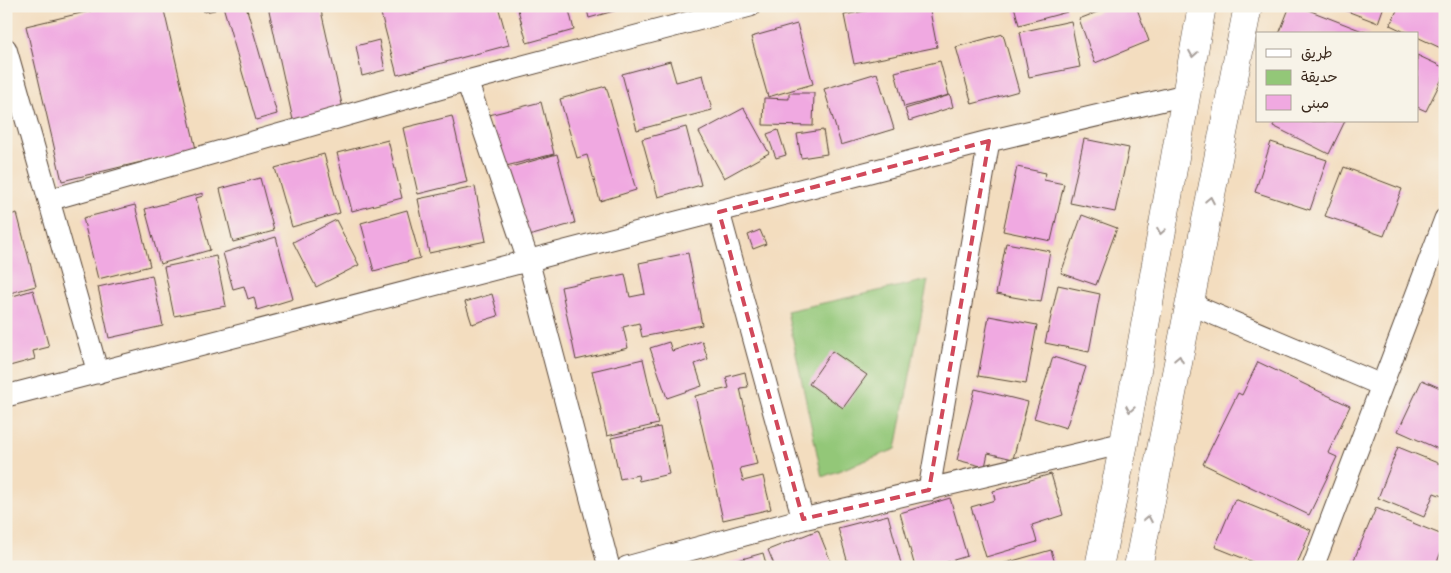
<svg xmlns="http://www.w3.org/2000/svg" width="1451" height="573" viewBox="0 0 1451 573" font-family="Sriracha,'Playpen Sans Arabic',sans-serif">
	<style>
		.green { fill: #93c778; stroke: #67784b }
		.building { fill: #f0a9e1 }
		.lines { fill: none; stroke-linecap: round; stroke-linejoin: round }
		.street-casing { stroke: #574536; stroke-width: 23 }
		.secondary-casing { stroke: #574536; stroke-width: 29 }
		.street { stroke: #fff; stroke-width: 21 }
		.secondary { stroke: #fff; stroke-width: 28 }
		.oneway { stroke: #a79f9a }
		.marked { fill: none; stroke: #d1495b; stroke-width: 4; stroke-dasharray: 10 6; stroke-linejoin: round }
	</style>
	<rect width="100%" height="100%" fill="#f7f3e8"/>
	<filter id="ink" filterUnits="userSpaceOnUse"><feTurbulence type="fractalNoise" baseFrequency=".02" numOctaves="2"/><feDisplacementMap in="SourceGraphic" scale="10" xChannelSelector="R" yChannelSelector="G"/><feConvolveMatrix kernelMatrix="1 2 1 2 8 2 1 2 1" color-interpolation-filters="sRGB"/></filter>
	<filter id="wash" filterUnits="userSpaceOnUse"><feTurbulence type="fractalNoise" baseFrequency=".0096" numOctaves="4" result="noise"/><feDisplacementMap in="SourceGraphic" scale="20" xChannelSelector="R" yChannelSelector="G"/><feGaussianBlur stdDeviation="1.12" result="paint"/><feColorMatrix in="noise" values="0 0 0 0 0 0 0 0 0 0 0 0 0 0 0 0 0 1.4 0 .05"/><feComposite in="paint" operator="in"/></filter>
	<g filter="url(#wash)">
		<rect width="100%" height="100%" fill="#f3ddbf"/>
		<path class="green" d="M928,280L896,449L822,477L787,311Z"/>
		<g id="blocks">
			<path class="building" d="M111,6H163L196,149L62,181L26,26Z
				M203,6H214L215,10L204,12Z
				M223,6H246L277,114L256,120Z
				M268,6H320L343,109L293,120Z
				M379,6H498L509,45L397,75Z
				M517,6H568L574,30L527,43Z
				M586,6H628V7L589,18Z
				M891,6H929L937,47L854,64L844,15Z
				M1014,6H1066L1067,12L1019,25Z
				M1113,6H1136L1149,41L1095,63L1079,19Z
				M1290,6H1298L1370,34H1279Z
				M1334,6H1384L1378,23Z
				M1399,6H1445V50L1417,37V34H1409L1390,25Z
				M1071,21L1080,67L1029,77L1020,32Z
				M797,24L813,84L768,97L751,37Z
				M1003,34L1019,91L972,104L956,47Z
				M379,40L385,70L362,76L356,46Z
				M1417,55L1445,68V73L1426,111L1417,107Z
				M670,61L676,82L703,75L712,110L637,130L622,74Z
				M940,61L949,95L904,107L895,72Z
				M877,73L894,129L841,145L824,89Z
				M606,86L636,190L600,201L587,155L577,158L560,99Z
				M789,93H814L813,126L763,125L764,98L789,99Z
				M950,95L953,107L909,121L905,109Z
				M541,102L554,154L502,167L489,115Z
				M744,108L769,153L724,178L699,132Z
				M452,116L467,182L418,194L403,128Z
				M1275,121H1345L1329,154L1273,126Z
				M686,127L701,185L658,197L642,139Z
				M778,130L786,155L776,158L767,134Z
				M823,130L827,154L801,158L797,134Z
				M1084,139L1129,148L1115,212L1070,203Z
				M388,140L402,198L352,211L337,153Z
				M1271,142L1327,160L1310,210L1255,192Z
				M324,154L340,213L292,227L275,168Z
				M557,154L575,223L522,238L504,169Z
				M1017,167L1046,173L1044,180L1064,184L1051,241L1003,231Z
				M1344,167L1402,189L1384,236L1325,216Z
				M260,178L274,231L233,242L220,189Z
				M475,187L486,241L429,253L418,199Z
				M203,193V196L196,198L210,250L160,264L145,209Z
				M135,205L150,266L98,279L83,218Z
				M407,210L420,258L374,271L361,223Z
				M17,213L36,286L6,294V216Z
				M1082,215L1117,228L1096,285L1061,273Z
				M336,220L359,265L316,287L293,242Z
				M760,230L766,244L753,249L748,235Z
				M276,237L293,299L257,310L254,297L248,299L244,286L233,289L223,253Z
				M1006,243L1050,251L1041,302L996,294Z
				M688,253L702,325L642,337L639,323L623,327L628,348L576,360L561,287L625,274L630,297L645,294L639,263Z
				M216,256L226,306L174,316L164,267Z
				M152,275L163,326L109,338L98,287Z
				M1058,285L1100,294L1089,352L1045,343Z
				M33,290L49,347L33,351L35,359L6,367V298Z
				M492,294L498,316L472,324L465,302Z
				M989,316L1037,325L1026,384L978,376Z
				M702,341L708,359L695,364L702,386L667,398L650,348L669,342L672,351Z
				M832,351L867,375L843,408L809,384Z
				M1053,357L1086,367L1066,428L1034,418Z
				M643,359L658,424L607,436L592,371Z
				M1258,362L1350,406L1328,453L1337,457L1309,515L1203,464L1238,393L1242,395Z
				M745,372L748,387L740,388L757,464L740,468L743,481L763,476L771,509L723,520L695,396L729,388L726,377Z
				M1422,380L1445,390V452L1398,431Z
				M975,389L1028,402L1013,459L988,453L985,467L957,460Z
				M660,427L669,474L639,481L638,475L620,479L611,438Z
				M1398,447L1445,466V497L1434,493L1424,517L1378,498Z
				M1051,474L1063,515L1032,525L1037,542L986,557L971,507L995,500L993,491Z
				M950,498L967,556L931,567H915L900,513Z
				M1235,499L1311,530L1296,567H1265L1215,547Z
				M1376,508L1445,536V542L1435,567H1365L1353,562Z
				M888,515L902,567H849L838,528Z
				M818,530L833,567H775L768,550Z
				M1051,550L1056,567H995V566Z
				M763,553L767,567H717V566Z"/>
		</g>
	</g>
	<g filter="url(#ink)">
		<use href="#blocks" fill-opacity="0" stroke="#574536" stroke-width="1"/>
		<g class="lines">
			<g class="street-casing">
				<path id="street" d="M6,49L98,373
					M467,81L528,260L609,567
					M49,200L467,81L750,6
					M719,212L803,519
					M1190,304L1381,385
					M6,396L989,141L1185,95
					M929,490L989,141
					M627,567L803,519L1124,443
					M1313,567L1445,219"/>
			</g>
			<g class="secondary-casing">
				<path id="secondary" d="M1099,567L1124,443L1202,6
					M1138,567L1248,6"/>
			</g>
			<use href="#street" class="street"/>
			<use href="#secondary" class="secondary"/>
		</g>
		<defs><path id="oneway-chevron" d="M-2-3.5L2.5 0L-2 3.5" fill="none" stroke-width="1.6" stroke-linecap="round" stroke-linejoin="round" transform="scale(1.25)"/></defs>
		<g class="oneway">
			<use href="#oneway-chevron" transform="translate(1193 54) rotate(100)"/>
			<use href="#oneway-chevron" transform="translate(1210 200) rotate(-79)"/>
			<use href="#oneway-chevron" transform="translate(1161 231) rotate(100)"/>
			<use href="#oneway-chevron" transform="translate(1179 359) rotate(-79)"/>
			<use href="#oneway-chevron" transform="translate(1130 409) rotate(100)"/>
			<use href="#oneway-chevron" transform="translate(1148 519) rotate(-79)"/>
		</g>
	</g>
	<path class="marked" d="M989,141L929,490L803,519L719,212Z"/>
	<rect width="1451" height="573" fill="none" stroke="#f7f3e8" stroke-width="25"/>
	<rect x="1256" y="32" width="162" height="90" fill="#f7f3e8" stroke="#aca397"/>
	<rect x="1266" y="49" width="25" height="8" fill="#ffffff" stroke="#aca397"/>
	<text x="1301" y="58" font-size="15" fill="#3b2a1e">طريق</text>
	<rect x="1266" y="70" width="25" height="15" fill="#93c778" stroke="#aca397"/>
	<text x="1301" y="82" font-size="15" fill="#3b2a1e">حديقة</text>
	<rect x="1266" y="95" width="25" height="15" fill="#f0a9e1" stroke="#aca397"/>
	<text x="1301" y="108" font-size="15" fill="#3b2a1e">مبنى</text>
</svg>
